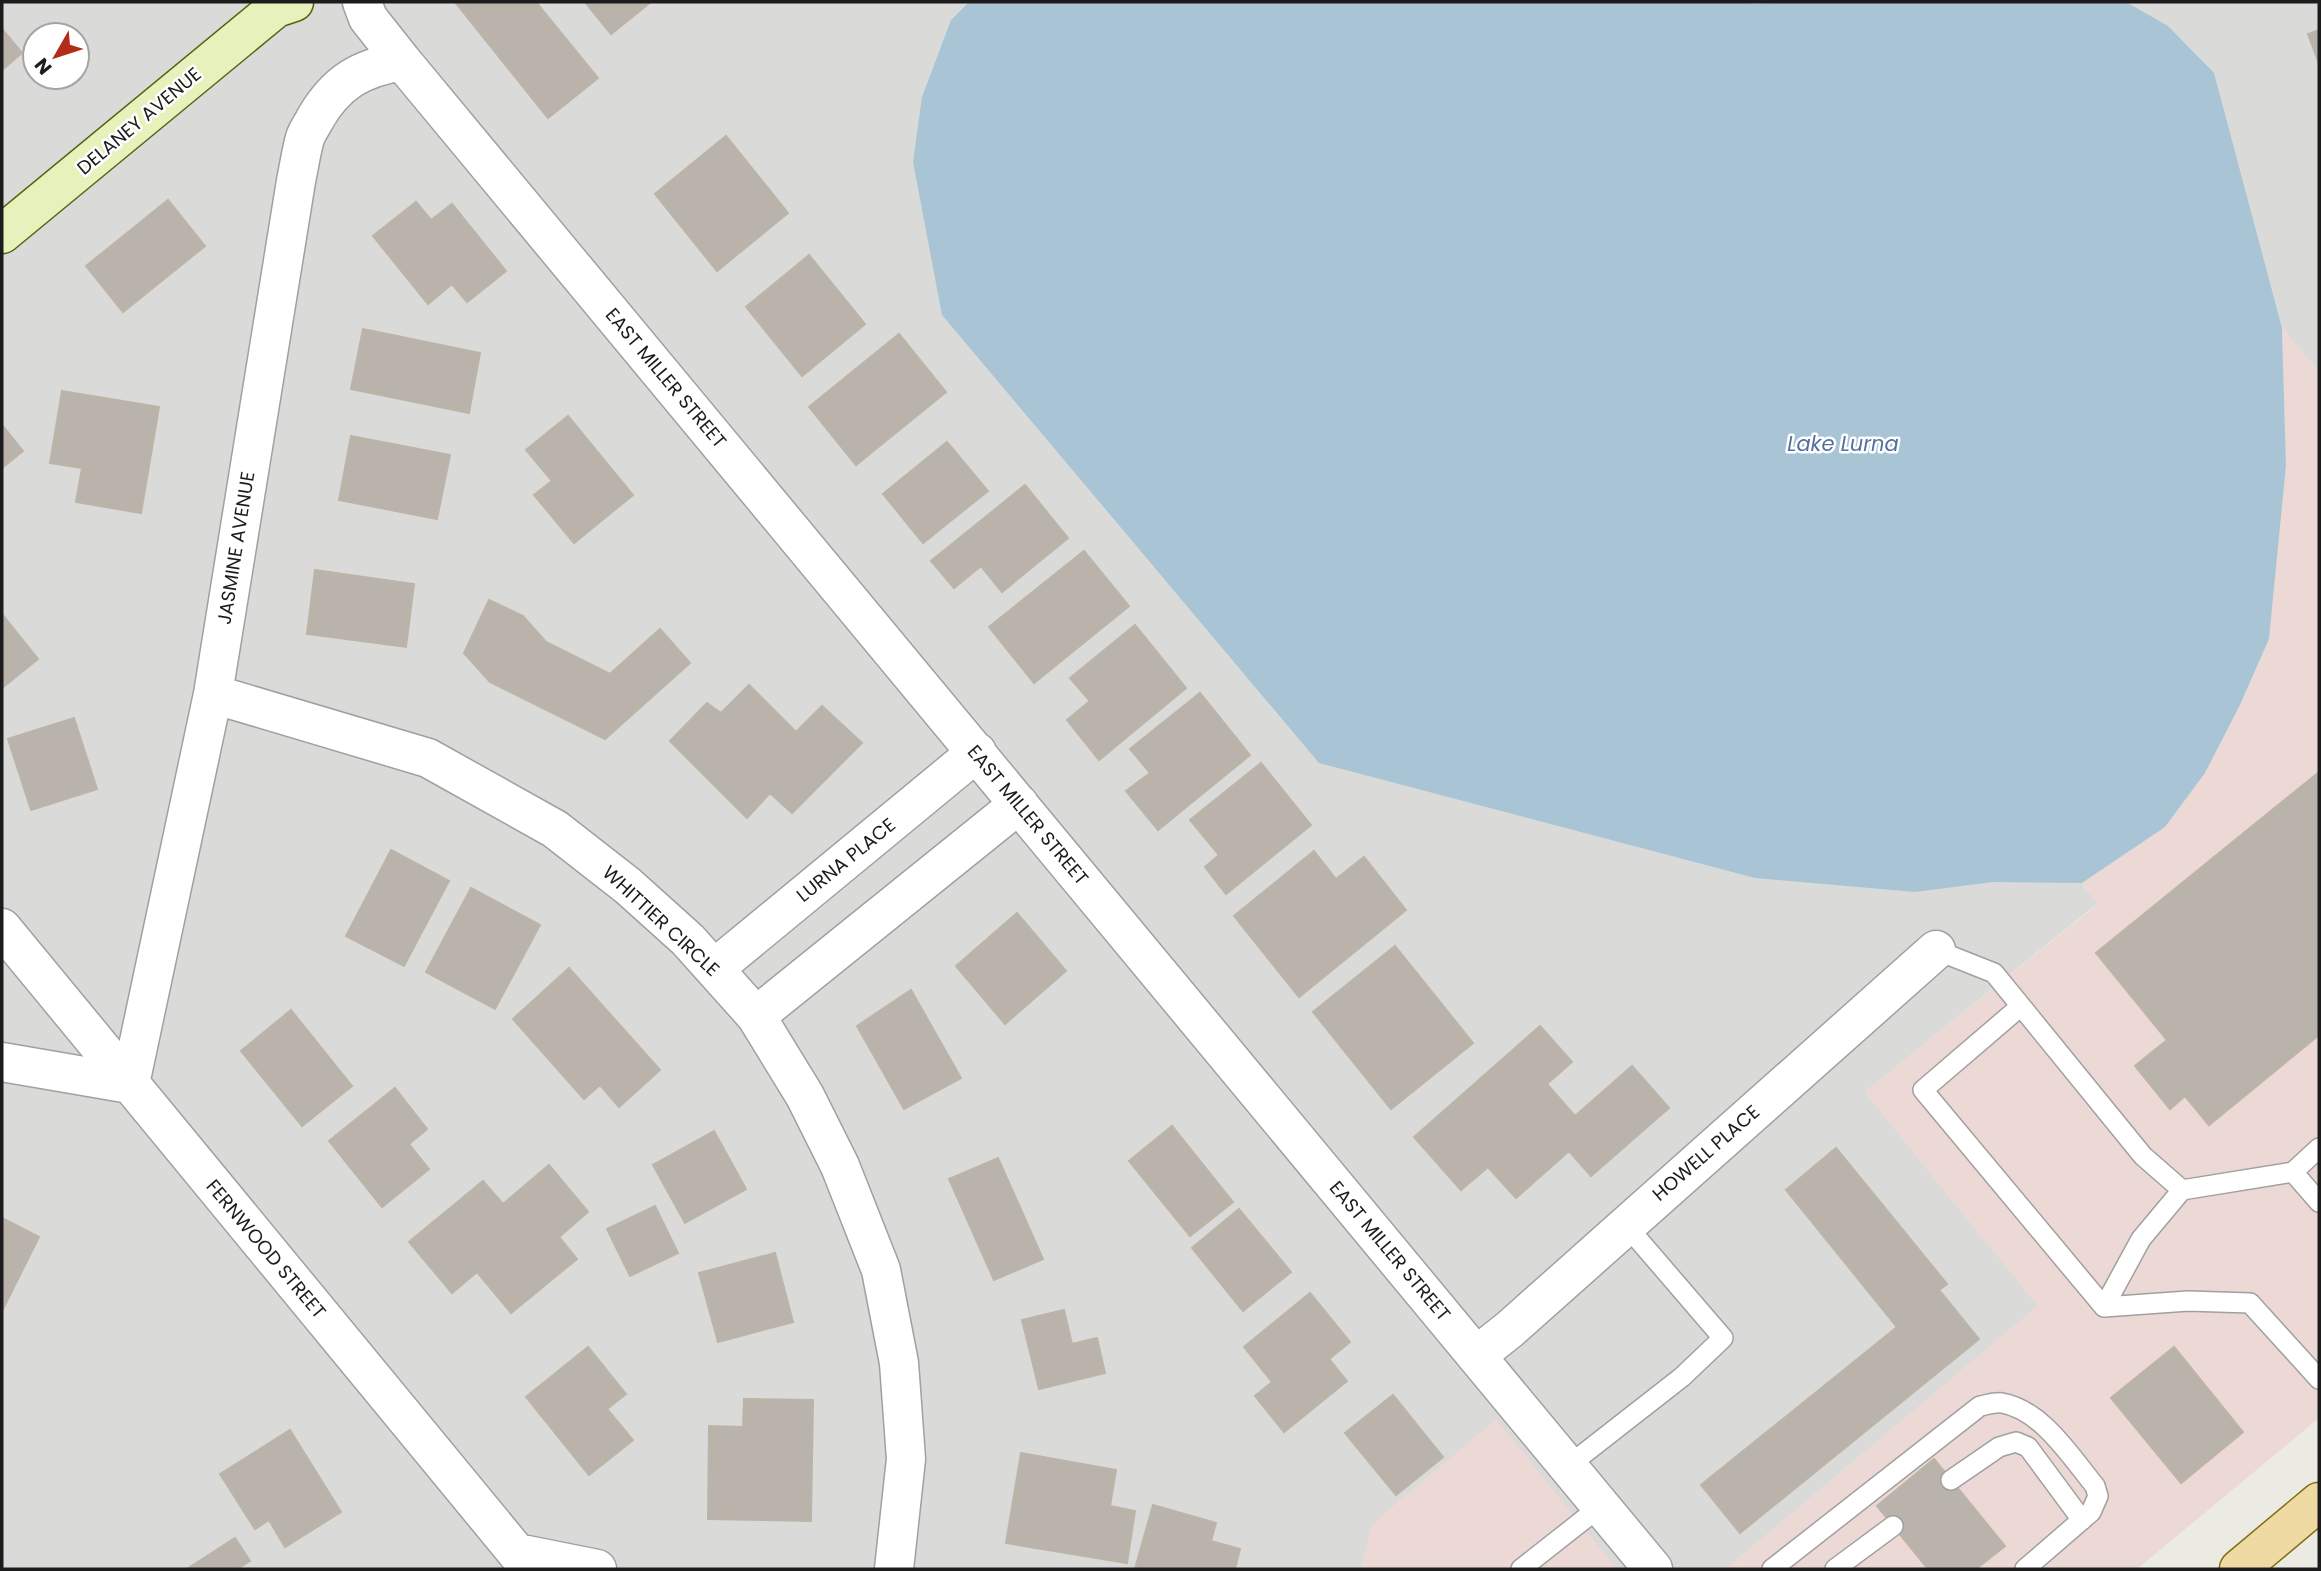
<svg xmlns="http://www.w3.org/2000/svg" width="2321" height="1571" viewBox="0 0 2321 1571" font-family="Poppins,sans-serif">
	<style>
		.residential { fill: #dadad9; fill-rule: evenodd }
		.commercial { fill: #ecd8d4 }
		.water { fill: #a9c5d5 }
		.building { fill: #b9b3ac; stroke: #bcb4a7; stroke-width: 2 }
		.lines { fill: none; stroke-linecap: round; stroke-linejoin: round }
		.lane-casing { stroke: #a0a0a0; stroke-width: 22 }
		.street-casing { stroke: #a0a0a0; stroke-width: 41 }
		.secondary-casing { stroke: #506511; stroke-width: 41 }
		.primary-casing { stroke: #836e11; stroke-width: 41 }
		.lane { stroke: #fff; stroke-width: 19 }
		.street { stroke: #fff; stroke-width: 38 }
		.secondary { stroke: #e7f1bc; stroke-width: 38 }
		.primary { stroke: #f0daa4; stroke-width: 38 }
		.labels { text-anchor: middle; dominant-baseline: central; stroke-width: 5; stroke-linejoin: round; paint-order: stroke }
		.street-label { font-size: 19px; fill: #1c1c1c; stroke: #fff }
		.water-label { font-size: 21px; font-style: italic; fill: #5570a0; stroke: #fff }
	</style>
	<rect width="100%" height="100%" fill="#ecebe3"/>
	<path class="residential" d="M2,2H2319V373L2283,329L2082,884L2098,903L1865,1092L2038,1306L1726,1569H2ZM35,35H77V77H35Z"/>
	<path class="commercial" d="M2282,328L2319,373V1418L2137,1569H1726L2038,1306L1865,1092L2098,904L2082,883L2165,827L2205,773L2240,705L2269,639L2286,466Z
		M1496,1419L1617,1569H1361L1372,1524Z"/>
	<path class="water" d="M969,2H1748L1754,4L1786,2H2126L2168,26L2214,73L2282,328L2286,466L2269,639L2240,705L2205,773L2165,827L2082,883L1993,882L1915,892L1755,878L1319,763L942,315L913,162L922,97L951,20Z"/>
	<path class="building" d="M455,2H536L598,78L548,118Z
		M585,2H651L611,34Z
		M2,29L22,53L2,70Z
		M2319,30V64L2308,34Z
		M726,136L788,213L717,271L655,194Z
		M168,200L205,246L123,312L86,266Z
		M416,202L431,220L452,204L506,271L467,302L452,284L428,304L373,236Z
		M809,255L865,324L802,376L746,307Z
		M363,329L480,353L469,413L351,389Z
		M899,334L946,392L856,465L809,407Z
		M62,391L159,407L141,513L76,502L82,468L50,463Z
		M568,416L633,495L574,543L534,495L552,481L526,450Z
		M2,425L23,451L2,468Z
		M351,436L450,455L437,519L339,500Z
		M947,442L988,491L923,543L883,494Z
		M1025,485L1068,538L1002,592L981,566L954,588L931,561Z
		M1084,551L1129,606L1034,683L989,627Z
		M315,570L414,584L406,647L307,634Z
		M489,600L523,616L546,642L610,674L660,629L690,663L605,739L490,682L464,653Z
		M2,614L38,659L2,688Z
		M1135,625L1186,688L1099,760L1067,720L1090,701L1070,678Z
		M749,685L796,732L822,706L862,743L792,813L770,793L747,818L670,741L707,703L721,713Z
		M1200,693L1250,755L1158,830L1126,791L1150,773L1130,749Z
		M74,718L97,789L31,810L8,739Z
		M1261,763L1311,825L1226,894L1205,867L1219,855L1190,820Z
		M2319,772V1035L2209,1125L2185,1096L2170,1109L2135,1066L2167,1040L2096,953Z
		M391,850L449,881L404,966L346,936Z
		M1314,851L1336,879L1364,857L1406,910L1299,997L1234,916Z
		M471,888L540,925L495,1009L426,972Z
		M1017,913L1066,971L1005,1024L956,966Z
		M1395,946L1473,1043L1391,1109L1313,1012Z
		M569,968L660,1070L619,1107L600,1085L584,1099L513,1019Z
		M911,990L961,1078L904,1109L857,1026Z
		M291,1010L352,1086L302,1126L241,1051Z
		M1540,1026L1572,1062L1547,1084L1575,1116L1632,1066L1669,1108L1591,1176L1569,1151L1516,1198L1488,1167L1461,1190L1414,1137Z
		M395,1088L427,1129L409,1144L429,1169L382,1207L329,1141Z
		M1172,1126L1233,1202L1190,1236L1129,1161Z
		M714,1131L746,1189L685,1223L653,1165Z
		M1836,1148L1947,1284L1939,1290L1979,1339L1740,1533L1701,1485L1897,1327L1786,1190Z
		M998,1158L1043,1259L994,1280L949,1179Z
		M549,1165L588,1212L559,1237L577,1259L511,1313L477,1272L452,1293L409,1242L483,1181L503,1204Z
		M655,1206L678,1253L630,1276L607,1229Z
		M1239,1209L1291,1272L1243,1311L1192,1248Z
		M2,1218L39,1237L2,1311Z
		M775,1253L793,1322L718,1342L699,1273Z
		M1310,1293L1350,1342L1329,1359L1347,1381L1284,1432L1255,1396L1272,1382L1244,1347Z
		M1064,1310L1072,1344L1097,1338L1105,1373L1039,1389L1022,1320Z
		M588,1347L626,1394L607,1409L633,1440L589,1475L526,1397Z
		M2174,1347L2243,1432L2181,1483L2111,1398Z
		M1393,1395L1443,1457L1396,1495L1345,1433Z
		M744,1399L813,1400L811,1521L708,1519L709,1426L743,1427Z
		M290,1430L341,1512L285,1547L269,1520L255,1529L220,1474Z
		M1021,1453L1116,1470L1110,1506L1135,1511L1127,1563L1006,1543Z
		M1934,1459L2005,1546L1976,1569H1928L1877,1506Z
		M1153,1505L1216,1523L1211,1541L1240,1549L1235,1569H1135Z
		M235,1538L250,1561L237,1569H187Z"/>
	<g class="lines">
		<g class="lane-casing">
			<path id="lane" d="M1936,950L1994,973L2143,1156L2182,1190L2293,1172L2319,1148
				M2021,1006L1923,1090L2104,1307L2188,1301L2250,1303L2319,1379
				M2293,1172L2319,1202
				M2104,1307L2141,1239L2182,1190
				M1568,1466L1682,1377L1723,1338L1625,1224
				M1951,1480L1999,1447L2016,1442L2028,1447L2082,1520
				M1521,1569L1601,1506
				M1772,1569L1980,1406C1986,1405 1995,1402 2002,1403C2042,1410 2071,1457 2095,1486L2098,1496L2091,1512L2025,1569
				M1835,1569L1893,1526"/>
		</g>
		<g class="street-casing">
			<path id="street" d="M362,2L368,18L402,61L1653,1569
				M213,694L428,758L555,829L628,886L688,940L756,1016L805,1096L840,1166L881,1270L899,1363L906,1459L894,1569
				M2,928L530,1569
				M715,968L977,752
				M756,1016L1019,804
				M2,1062L130,1084
				M130,1084L213,694L296,181C299,167 301,152 305,138C307,132 312,125 315,119C336,82 361,68 402,61
				M1476,1356L1510,1329L1936,950
				M517,1553L597,1569"/>
		</g>
		<g class="secondary-casing">
			<path id="secondary" d="M2,234L276,8L294,2"/>
		</g>
		<g class="primary-casing">
			<path id="primary" d="M2239,1569L2319,1502"/>
		</g>
		<use href="#lane" class="lane"/>
		<use href="#street" class="street"/>
		<use href="#secondary" class="secondary"/>
		<use href="#primary" class="primary"/>
	</g>
	<g class="labels">
		<g class="street-label">
			<text transform="translate(139 121) rotate(-40)">DELANEY AVENUE</text>
			<text transform="translate(666 378) rotate(50)">EAST MILLER STREET</text>
			<text transform="translate(236 548) rotate(-81)">JASMINE AVENUE</text>
			<text transform="translate(1028 815) rotate(50)">EAST MILLER STREET</text>
			<text transform="translate(846 860) rotate(-39)">LURNA PLACE</text>
			<text transform="translate(661 921) rotate(43)">WHITTIER CIRCLE</text>
			<text transform="translate(1706 1153) rotate(-41)">HOWELL PLACE</text>
			<text transform="translate(266 1249) rotate(50)">FERNWOOD STREET</text>
			<text transform="translate(1390 1251) rotate(50)">EAST MILLER STREET</text>
		</g>
		<g class="water-label">
			<text x="1843" y="443">Lake Lurna</text>
		</g>
	</g>
	<rect width="2321" height="1571" fill="none" stroke="#1c1c1c" stroke-width="7"/>
	<g transform="translate(56 56) rotate(231)"><circle r="33" fill="#ffffff" stroke="#a4a4a4" stroke-width="2"/>
	<path d="M0-5L12 26L0 18L-12 26Z" fill="#b12d17"/>
	<text y="-10" font-size="19" font-weight="bold" text-anchor="middle" fill="#1c1c1c">N</text>
	</g>
</svg>
